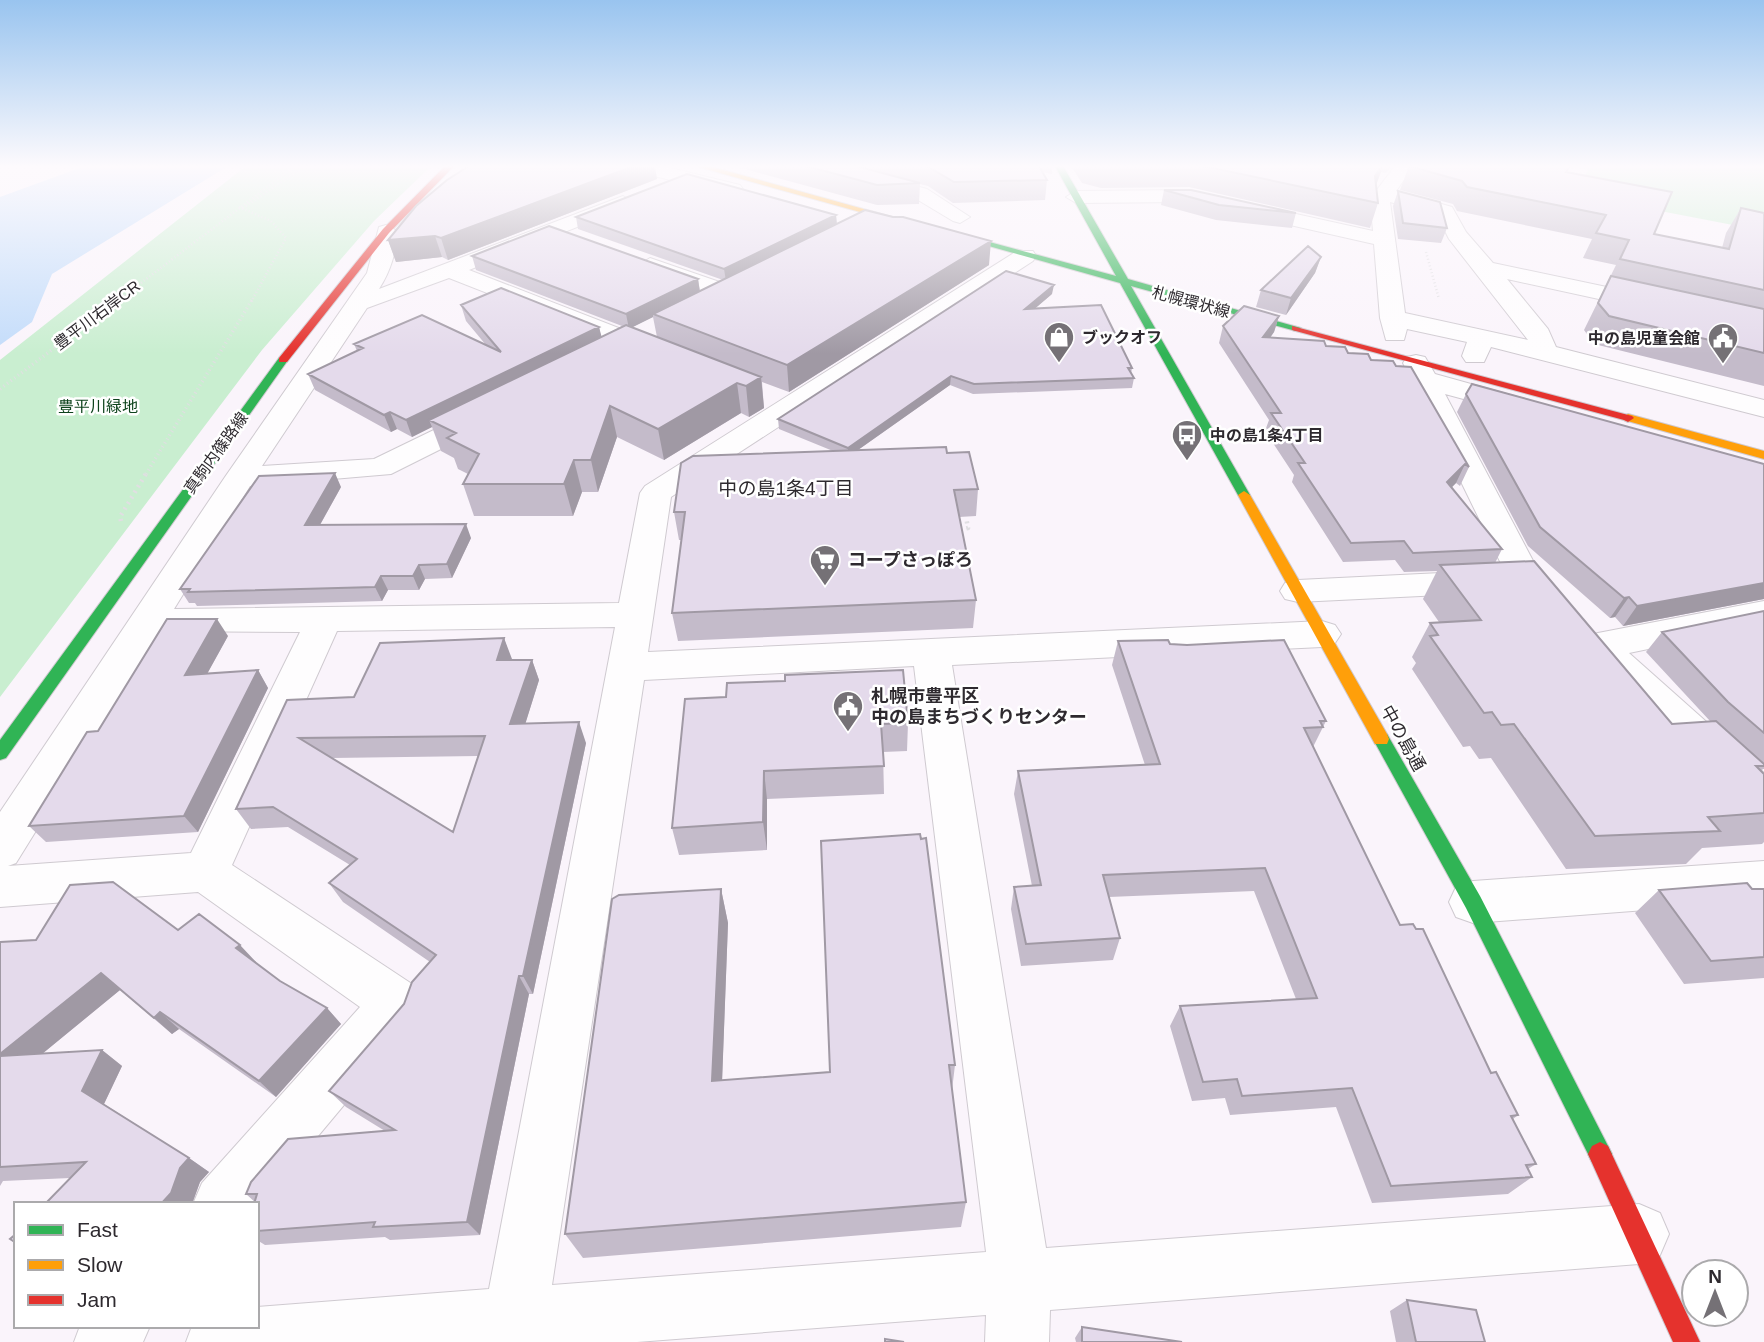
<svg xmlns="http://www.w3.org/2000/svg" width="1764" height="1342" viewBox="0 0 1764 1342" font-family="Arial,'Noto Sans JP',sans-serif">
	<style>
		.green { fill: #c9eed0 }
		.water { fill: #c3dcfa }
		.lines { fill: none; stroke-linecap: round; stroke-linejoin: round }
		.street-casing { stroke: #cfcad0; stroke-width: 2 }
		.fast-casing { stroke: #cfcad0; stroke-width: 2 }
		.slow-casing { stroke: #cfcad0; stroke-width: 2 }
		.jam-casing { stroke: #cfcad0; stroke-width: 2 }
		.path-far2 { stroke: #e0dfe2; stroke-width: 2.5; stroke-dasharray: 1 2.5; stroke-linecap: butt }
		.path-far1 { stroke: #e0dfe2; stroke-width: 3.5; stroke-dasharray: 1 3.5; stroke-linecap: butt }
		.path { stroke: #e0dfe2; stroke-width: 4.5; stroke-dasharray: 2 4.5; stroke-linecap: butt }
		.street { fill: #fefdfe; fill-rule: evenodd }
		.fast { fill: #30b455; fill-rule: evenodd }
		.slow { fill: #ff9f0a; fill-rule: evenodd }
		.jam { fill: #e5322d; fill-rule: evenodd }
		.wall { fill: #c4bbca; fill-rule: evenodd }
		.shaded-wall { fill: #a099a4 }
		.building { fill: #e4daeb; stroke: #a099a4; stroke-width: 2; fill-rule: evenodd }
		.labels { text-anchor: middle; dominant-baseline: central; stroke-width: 5; stroke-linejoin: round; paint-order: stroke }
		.far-street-label { font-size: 16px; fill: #2e2a2f; stroke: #fff }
		.far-poi-label { font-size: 16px; font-weight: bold; fill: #2e2a2f; stroke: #fff; text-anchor: start }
		.far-park-label { font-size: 16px; fill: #0d431c; stroke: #fff }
		.poi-label { font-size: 18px; font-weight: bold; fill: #2e2a2f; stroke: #fff; text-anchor: start }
		.street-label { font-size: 18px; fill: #2e2a2f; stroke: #fff }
		.neighbourhood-label { font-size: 19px; fill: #2e2a2f; stroke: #fff }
	</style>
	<rect width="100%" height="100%" fill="#faf4fb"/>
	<path class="green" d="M246,166L430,167L374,221L262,350L0,697V360Z
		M1572,166H1764V231L1567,193L1578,187L1588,170Z"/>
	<path class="water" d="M85,166H228L52,274L32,322L0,345V197Z"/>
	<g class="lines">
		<g class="street-casing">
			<path id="street" d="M627,166H662L740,185L743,189L733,195L629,170Z
				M806,166H839L927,189L970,217L960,223L953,221L913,197L808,170Z
				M1395,166H1414L1396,191L1452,207L1466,232L1493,263L1654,297L1663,299L1666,304L1663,309L1654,311L1507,279L1548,329L1556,347L1764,400V417L1491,347L1484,362H1466L1462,356L1467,342L1407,329L1404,340H1386L1380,318L1374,244L1188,202L1076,203L1066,197L1076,191L1188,190L1373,231L1370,199ZM1390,202L1437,215L1449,239L1528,340L1405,313Z
				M623,196L633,202L630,206L469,270L665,346L669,351L665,356H647L449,278L367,308L262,466L374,459L473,411L483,408L493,411L497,417L493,423L391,474L250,486L174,609L619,603L640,493L645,486L1017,251H1033L1036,256L1033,261L671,497L648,652L1322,621L1335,625L1341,634L1335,643L1322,647L952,665L1046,1248L1639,1204L1660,1213L1669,1234L1660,1255L1639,1264L1050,1310L1049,1342H985L986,1315L637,1342H186L192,1326H257V1307L489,1289L615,627L337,631L232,865L415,986L423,1003L415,1020L257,1209V1204H193L202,1183L360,1007L198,892L0,907V812L225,477L367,273L379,227L386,225L397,231C396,253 391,270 379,289ZM160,631L300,632L191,853L8,866L16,863ZM914,666L986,1252L552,1285L644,680Z
				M650,258L737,288L741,293L737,298L729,300L642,270L639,265Z
				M1416,355L1425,357L1435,374L1529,400L1533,406L1529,412L1519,414L1445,394L1540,574L1567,601L1562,609L1549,613L1536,609L1509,580L1403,363L1407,357Z
				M1482,571L1494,574L1500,582L1494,590L1482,593L1298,602L1285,599L1280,591L1285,583L1298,580Z
				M1764,601V625L1629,653L1764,773V816L1749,811L1588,658L1579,646L1585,637L1598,633Z
				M1764,861V901L1473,923L1456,917L1449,902L1456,887L1473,881Z
				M80,1326H150L143,1342H74Z"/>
		</g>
		<g class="fast-casing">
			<path id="fast" d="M1055,166H1063L1128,279L1301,328L1296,331L1131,286L1250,495L1249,498L1244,499L1238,495L1120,283L978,243L982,240L1116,276Z
				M279,358L288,360L6,758L0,760V740Z
				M1381,733L1387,734L1480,896L1608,1146L1612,1154L1608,1162L1600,1166L1592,1162L1466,908L1373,739L1375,734Z"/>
		</g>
		<g class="slow-casing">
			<path id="slow" d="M695,166H709L986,243L979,245Z
				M1628,414L1764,451V459L1624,420L1622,418Z
				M1244,491L1250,495L1387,734L1389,739L1387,744H1375L1238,495Z"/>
		</g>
		<g class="jam-casing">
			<path id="jam" d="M445,166H454L389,233L287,362H279V358L383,229Z
				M1292,326L1632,416L1634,418L1628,422L1624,420L1292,330Z
				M1600,1142L1608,1146L1700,1342H1673L1588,1154L1592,1146Z"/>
		</g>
		<path class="path-far2" d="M239,207L271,221L286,238L251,302
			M243,208L305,166
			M1426,252L1439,299
			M116,302L295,166"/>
		<path class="path-far1" d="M0,389L118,300
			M146,474L252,300"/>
		<path class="path" d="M121,521L120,517L147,472
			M960,530L968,528L966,517"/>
		<use href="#street" class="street"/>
		<use href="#fast" class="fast"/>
		<use href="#slow" class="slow"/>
		<use href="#jam" class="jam"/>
	</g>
	<path class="wall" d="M734,166H1052V174L1042,172L1047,180L1045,200L953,203L928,186L920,184L919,204L877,205Z
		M1071,166H1392L1386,173L1381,172L1376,185L1378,203L1370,228L1189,187L1101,188L1082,183Z
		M1409,166H1570L1567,172L1654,234L1722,248L1726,233L1741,208L1764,213V386L1594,344L1584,330L1616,265L1583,258L1592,239L1457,211L1453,204L1400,190Z
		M657,179L448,260L442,257L396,262L388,240Z
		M1164,190L1296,213L1292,228L1216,220L1161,205Z
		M1398,191L1447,228L1441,243L1398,239L1393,206Z
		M836,215L837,224L989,265L789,392L762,382L764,408L749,417L741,413L664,460L617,437L598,492H582L573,516H474L463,484L468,474L458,469L454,458L441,451L432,427L412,437L397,429L391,432L315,390L308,374L357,351L354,344L486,345L466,321L461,305L599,327L601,337L622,326L476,270L472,256L698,279L700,291L723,280L578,229L576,217ZM653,317L657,337L632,327Z
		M1321,257L1315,273L1286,315L1256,307L1261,290Z
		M1052,294L1035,308L1132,368L1131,374L1134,378L1132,388L973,394L950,385L858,450L947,453L978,489L976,516L959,517L976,600L973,628L678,641L672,613L682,540H679L674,512L833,451L779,429L778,419Z
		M1279,316L1274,332L1270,338L1326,346L1396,366L1469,467L1460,486L1456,483L1451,488L1502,549L1495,563L1672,724L1710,721L1646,652L1662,632L1764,611V769H1763L1761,771L1764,774V842L1762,844L1702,848L1686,864L1566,869L1491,758L1479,759L1470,746L1463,747L1412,669L1416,663L1412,657L1430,623L1439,622L1423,599L1437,571L1404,572L1395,560L1343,562L1292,482L1294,475L1265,431L1269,420L1219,343L1223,326Z
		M1466,394L1764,464V599L1623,626L1615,617L1610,618L1528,546L1457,412Z
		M341,487L320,525L471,538L452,578L425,579L419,590H388L382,601L197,606L195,603H189L180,589Z
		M228,636L207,674L258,670L268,688L198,832L46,842L29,826L98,731Z
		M504,638L511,660H532L539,680L525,724L586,743L533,994H529L480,1235L390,1240L385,1237L265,1245L257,1240V1204L246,1194L385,1131L346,1107L329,1091L404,1004L430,962L343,902L329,883L350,865L288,827L251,829L236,809L287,700L354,697ZM478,756L453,832L332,758Z
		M1118,641L1170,644L1326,721L1313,747L1400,925L1518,1115L1513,1119L1536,1164L1528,1169L1532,1177L1508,1194L1372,1203L1336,1107L1230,1115L1225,1098L1192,1101L1170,1026L1180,1006L1296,999L1254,891L1109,897L1120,938L1113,960L1021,966L1011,909L1014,887L1032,886L1014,794L1018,771L1145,765L1112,665Z
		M726,697L908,723L907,751L883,752L884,794L767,799V850L679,855L672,828Z
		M721,889L728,923L722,1080L955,1065L952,1090L966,1202L961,1227L583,1258L565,1234Z
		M1752,889H1764V978L1684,984L1635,913L1659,890Z
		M178,930L256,962H255L280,981L327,1008L341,1024L276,1097L179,1029L172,1034L120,990L42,1054L102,1050L122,1066L104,1104L189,1158L209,1172L200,1182L192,1204H45L70,1178L3,1181L0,1186V942Z
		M1407,1300L1485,1342H1396L1390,1311Z
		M1082,1327L1182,1342H1076L1075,1338Z"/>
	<path class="shaded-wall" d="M634,166H655L657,179L448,260L441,238Z
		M1382,166H1383L1375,188V176Z
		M836,215L837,227L726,281L724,269Z
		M435,236L442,257L396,262L388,240Z
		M991,241L989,265L789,392L787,365Z
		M1321,257L1315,273L1286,315L1291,298Z
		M698,279L700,293L653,314V317L629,329L626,314Z
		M1054,285L1052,294L1024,318L1025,309Z
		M1279,316L1274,332L1258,354L1263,337Z
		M599,327L603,342L429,420L432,427L412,437L406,420Z
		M951,376L950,385L848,457V448Z
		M761,377L764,408L749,417L746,386Z
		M737,383L741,413L664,460L658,429Z
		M610,406L617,437L598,492L591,460Z
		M390,412L397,429L391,432L384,415Z
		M574,460L582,492L573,516L564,484Z
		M1465,464L1456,483L1438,501L1447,482Z
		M335,473L341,487L312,539L305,525Z
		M466,524L471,538L452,578L447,564Z
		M419,565L425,579L419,590L413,576Z
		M381,576L388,590L382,601L375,587Z
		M1764,583V599L1623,626L1637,606Z
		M1629,597L1615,617L1610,618L1624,598Z
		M217,619L228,636L197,692L185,675Z
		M504,638L512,659L505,680L497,660Z
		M532,660L539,680L519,744L510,724Z
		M258,670L268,688L198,832L184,816Z
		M579,722L586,743L533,994L523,976Z
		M764,771L767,799V850L763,822Z
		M721,889L728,923L721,1110L712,1081Z
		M240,945L256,962L251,965L236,948Z
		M101,973L120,990L20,1072L0,1058V1054Z
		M519,976L529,994L480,1235L467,1222Z
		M327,1008L341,1024L276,1097L259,1081Z
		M160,1012L179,1029L172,1034L154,1018Z
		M102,1050L122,1066L103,1106L82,1091Z
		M189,1158L209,1172L200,1182L192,1204H161L180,1168Z"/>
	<path class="building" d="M469,166H634L441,238L435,236L388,240L416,206L447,180Z
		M806,166H856L920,183L877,185Z
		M927,166H1039L1047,180L954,182Z
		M1203,166H1382L1375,176L1378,203Z
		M1409,166H1570L1566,172L1672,192L1654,234L1729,249L1741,208L1764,213V290L1620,259L1629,240L1596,233L1606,215L1467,187L1462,181Z
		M687,174L836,215L724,269L576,217Z
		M1164,190H1191L1296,213L1219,205Z
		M1398,191L1440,202L1447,228L1403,223Z
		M865,210L893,217H903L991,241L787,365L653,314Z
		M549,226L698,279L626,314L472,256Z
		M1308,246L1321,257L1291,298L1261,290Z
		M1006,271L1054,285L1025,309L1101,305L1132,368H1128L1134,378L974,384L951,376L848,448L778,419Z
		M1611,276L1764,309V353L1609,316L1598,303Z
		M501,288L599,327L406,420L390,412L384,415L308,374L363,348L354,344L422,315L501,352L461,305Z
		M1244,306L1279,316L1263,337L1324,341L1326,346L1345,347L1348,353L1368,354L1371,360L1393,361L1396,366L1411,367L1469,467L1465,464L1447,482L1502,549L1413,553L1404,541L1351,543L1298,463H1305L1271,413H1281L1223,326Z
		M626,325L761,377L746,386L737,383L658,429L610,406L591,460H574L564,484H463L479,454L447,438L456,433L429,420Z
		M1472,384L1764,464V583L1637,606L1629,597L1624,598L1540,527L1466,394Z
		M946,447L947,453L969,452L978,489L954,490L976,600L672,613L685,512H674L681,463L693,456Z
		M335,473L305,525L466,524L447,564L419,565L413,576H381L375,587L188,592L190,589H180L259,476Z
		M1534,561L1672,724L1716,721L1764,764V766H1756L1764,774V813L1708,817L1720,831L1595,836L1514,724L1501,725L1492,712L1484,713L1430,636L1438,635L1430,623L1481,620L1440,565Z
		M1764,611V733L1728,702L1662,632Z
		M167,619H217L185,675L258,670L184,816L29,826L87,732L98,731Z
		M504,638L497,660H532L510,724L579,722L523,976H519L467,1222L373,1227L375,1222L257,1231V1204H254L257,1194H246L251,1182L288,1139L395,1130L329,1091L404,1004L412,982L436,955L329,883L357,859L273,807L236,809L287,700L354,697L380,643ZM485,736L453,832L299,738Z
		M1168,640L1170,644L1187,645L1284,640L1326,721H1320L1323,727L1304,728L1400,925L1413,924L1416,929H1423L1491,1073L1496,1072L1518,1115L1511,1116L1536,1164L1526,1165L1532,1177L1391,1186L1352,1088L1242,1096L1237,1079L1203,1082L1180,1006L1317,998L1265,868L1103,875L1120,938L1026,944L1014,887L1041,885L1018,771L1160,764L1118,641Z
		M903,670L908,723L881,724L884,766L764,771L763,822L672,828L685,699L726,697L727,683L785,681V675Z
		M920,834L921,839L926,838L955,1065H949L966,1202L565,1234L612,899L619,895L721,889L712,1081L830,1072L821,841Z
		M113,882L178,930L199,914L240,945L236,948L280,981L327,1008L259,1081L160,1012L154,1018L101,973L0,1054V942L36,940L70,885Z
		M1747,883L1752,889H1764V957L1711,961L1659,890Z
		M102,1050L82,1091L189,1158L180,1168L171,1193L161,1204H45L86,1162L0,1167V1056Z
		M16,1234V1243L10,1239Z
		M1407,1300L1476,1310L1485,1342H1416Z
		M1082,1327L1182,1342H1082Z
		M885,1339L904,1342H885Z"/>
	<linearGradient id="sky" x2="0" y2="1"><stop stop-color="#99c4ef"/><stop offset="0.47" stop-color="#fdfafd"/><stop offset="1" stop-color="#fdfafd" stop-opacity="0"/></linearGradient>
	<rect width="1764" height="354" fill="url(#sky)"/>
	<defs>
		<g id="shop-pin" transform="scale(1.575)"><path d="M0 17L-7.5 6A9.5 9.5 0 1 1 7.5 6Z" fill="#757176" stroke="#fff"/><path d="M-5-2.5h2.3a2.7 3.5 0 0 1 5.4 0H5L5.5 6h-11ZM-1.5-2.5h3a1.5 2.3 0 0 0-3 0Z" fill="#fff"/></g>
		<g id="civic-pin" transform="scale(1.575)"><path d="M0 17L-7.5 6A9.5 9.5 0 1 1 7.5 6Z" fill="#757176" stroke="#fff"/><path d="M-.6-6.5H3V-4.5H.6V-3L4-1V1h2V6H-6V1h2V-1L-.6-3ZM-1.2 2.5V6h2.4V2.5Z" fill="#fff"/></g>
		<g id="bus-pin" transform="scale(1.575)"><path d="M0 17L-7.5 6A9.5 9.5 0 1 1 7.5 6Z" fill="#757176" stroke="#fff"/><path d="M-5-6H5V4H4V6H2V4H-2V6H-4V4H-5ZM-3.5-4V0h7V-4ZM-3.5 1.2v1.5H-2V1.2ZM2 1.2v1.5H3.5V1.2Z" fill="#fff"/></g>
		<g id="supermarket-pin" transform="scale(1.575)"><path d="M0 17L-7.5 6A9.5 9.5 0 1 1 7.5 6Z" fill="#757176" stroke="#fff"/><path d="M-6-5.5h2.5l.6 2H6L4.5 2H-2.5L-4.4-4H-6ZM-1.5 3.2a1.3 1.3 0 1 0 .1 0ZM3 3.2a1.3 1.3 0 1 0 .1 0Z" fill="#fff"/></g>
	</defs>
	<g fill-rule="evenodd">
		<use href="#shop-pin" x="1059" y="337"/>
		<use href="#civic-pin" x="1723" y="338"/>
		<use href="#bus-pin" x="1187" y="435"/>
		<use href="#supermarket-pin" x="825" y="560"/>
		<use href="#civic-pin" x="848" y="706"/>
	</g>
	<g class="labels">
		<g class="far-street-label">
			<text transform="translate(1191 302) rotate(15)">札幌環状線</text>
			<text transform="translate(97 315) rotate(-37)">豊平川右岸CR</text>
			<text transform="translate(216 453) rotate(-54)">真駒内篠路線</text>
		</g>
		<g class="far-poi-label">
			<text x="1082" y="337">ブックオフ</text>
			<text x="1700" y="338" text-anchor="end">中の島児童会館</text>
			<text x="1210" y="435">中の島1条4丁目</text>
		</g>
		<g class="far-park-label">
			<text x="98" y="406">豊平川緑地</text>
		</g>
		<g class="poi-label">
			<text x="848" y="560">コープさっぽろ</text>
			<text x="871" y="696">札幌市豊平区<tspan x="871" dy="21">中の島まちづくりセンター</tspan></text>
		</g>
		<g class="street-label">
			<text transform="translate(1403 738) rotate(61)">中の島通</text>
		</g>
		<g class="neighbourhood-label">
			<text x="786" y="488">中の島1条4丁目</text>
		</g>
	</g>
	<rect x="14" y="1202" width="245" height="126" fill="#ffffff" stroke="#abaaac" stroke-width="2"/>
	<rect x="28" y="1225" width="35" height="10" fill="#30b455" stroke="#abaaac" stroke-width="2"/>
	<text x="77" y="1237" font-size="21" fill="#2e2a2f">Fast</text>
	<rect x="28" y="1260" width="35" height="10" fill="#ff9f0a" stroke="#abaaac" stroke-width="2"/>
	<text x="77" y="1272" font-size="21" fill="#2e2a2f">Slow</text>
	<rect x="28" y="1295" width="35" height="10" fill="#e5322d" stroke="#abaaac" stroke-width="2"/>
	<text x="77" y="1307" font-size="21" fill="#2e2a2f">Jam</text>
	<g transform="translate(1715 1293)"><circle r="33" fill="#ffffff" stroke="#abaaac" stroke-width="2"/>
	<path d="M0-5L12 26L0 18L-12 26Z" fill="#757176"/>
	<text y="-10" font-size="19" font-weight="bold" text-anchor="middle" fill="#2e2a2f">N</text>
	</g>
</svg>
